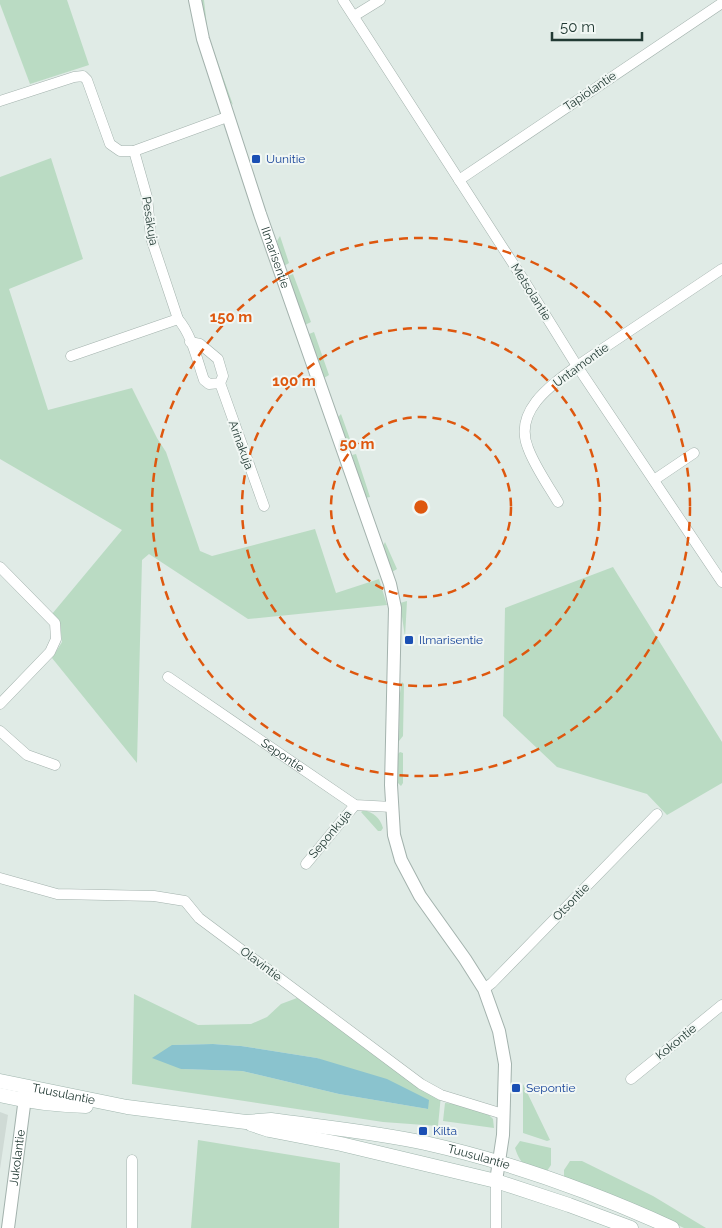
<svg xmlns="http://www.w3.org/2000/svg" width="722" height="1228" viewBox="0 0 722 1228" font-family="Raleway,sans-serif">
	<style>
		.built { fill: #cfdad5 }
		.green { fill: #badbc3; fill-rule: evenodd }
		.water { fill: #8ac3ce }
		.lines { fill: none; stroke-linecap: round; stroke-linejoin: round }
		.minor-casing { stroke: #a3b2ad; stroke-width: 11 }
		.tertiary-casing { stroke: #a3b2ad; stroke-width: 14 }
		.secondary-casing { stroke: #a0b6ae; stroke-width: 15 }
		.minor { stroke: #fff; stroke-width: 10 }
		.tertiary { stroke: #fff; stroke-width: 12 }
		.secondary { stroke: #fff; stroke-width: 14 }
		.ring { fill: none; stroke: #de570e; stroke-width: 2.5; stroke-dasharray: 9 6 }
		.transit-dot { fill: #1a4fb4; stroke: #f1f7f4; stroke-width: 2 }
		.labels { text-anchor: middle; dominant-baseline: central; stroke-width: 4; stroke-linejoin: round; paint-order: stroke }
		.street-label { font-size: 12px; fill: #223a34; stroke: #f1f7f4 }
		.transit-label { font-size: 12px; fill: #164399; stroke: #f1f7f4; text-anchor: start }
		.centre { fill: #de570e; stroke: #f1f7f4; stroke-width: 2.5 }
		.ring-label { font-size: 15px; text-anchor: middle; font-weight: bold; fill: #de570e; stroke: #f1f7f4; stroke-width: 4; stroke-linejoin: round; paint-order: stroke }
	</style>
	<rect width="100%" height="100%" fill="#e0ebe6"/>
	<path class="built" d="M0,1112L8,1115L0,1169Z"/>
	<path class="green" d="M0,0H67L89,65L30,84L0,4Z
		M198,0H204L208,35L233,105C217,90 204,24 198,0Z
		M51,158L83,259L9,289L48,410L132,388L157,438L166,452L200,551L212,556L315,529L336,593L379,579L387,605L248,619L149,554L142,560L137,763L52,658L62,642L60,622L52,614L122,530L0,459V177Z
		M280,236L289,263L284,266L277,241Z
		M293,274L311,322L305,325L288,276Z
		M314,332L329,375L324,378L309,334Z
		M341,414L351,442L347,444L338,417Z
		M356,454L370,497L365,498L352,455Z
		M385,542L397,569L392,572L383,546Z
		M613,567L722,742V783L667,815L647,794L557,767L503,716L505,608Z
		M407,601L405,637L400,603Z
		M402,682L404,684L403,736L399,741L400,693Z
		M400,752L403,753V783L401,786L398,783V754Z
		M364,810C373,813 380,817 383,828L381,831H378L361,812Z
		M134,994L198,1025L251,1024L267,1017L281,1004L297,998L421,1084L441,1095L438,1126L383,1122L132,1084ZM213,1044L241,1046L317,1058L428,1109L339,1094L242,1071L181,1069L172,1045Z
		M523,1084L550,1140L547,1141L523,1133Z
		M445,1103C463,1105 481,1105 493,1119L494,1128L443,1121Z
		M198,1140L340,1163L339,1228H191Z
		M520,1141L551,1148V1165L545,1174C528,1167 521,1167 515,1148Z
		M570,1161H582L653,1196L706,1228H684L639,1207L564,1178V1170Z"/>
	<path class="water" d="M213,1044L241,1046L317,1058L387,1079L429,1100L428,1109L339,1094L242,1071L181,1069L152,1058L172,1045Z"/>
	<g class="lines">
		<g class="minor-casing">
			<g id="minor">
				<path d="M343,0L523,279L577,366L722,582"/>
				<path d="M354,16L380,0"/>
				<path d="M0,101L74,77L83,76L87,80L110,144L120,151H134L227,117"/>
				<path d="M134,151L147,197L151,238L178,319C192,335 197,360 204,380L209,384L220,383L223,376L218,359L200,344L190,342"/>
				<path d="M459,180L722,3"/>
				<path d="M71,356L178,319"/>
				<path d="M220,383L264,506"/>
				<path d="M654,480L694,453"/>
				<path d="M558,502C548,485 535,467 528,448C513,411 551,385 577,366L722,269"/>
				<path d="M0,567L55,623L56,639L50,652L0,704"/>
				<path id="s1" d="M168,677L355,805L392,807"/>
				<path d="M0,731L27,755L55,765"/>
				<path d="M306,864L355,805"/>
				<path d="M0,878L57,894L154,896L185,901L199,918L421,1084L441,1095L503,1114"/>
				<path d="M484,989L492,983L657,814"/>
				<path d="M631,1079L722,1005"/>
				<path d="M132,1228V1160"/>
				<path d="M496,1228V1181"/>
			</g>
		</g>
		<g class="tertiary-casing">
			<g id="tertiary">
				<path id="s2" d="M195,0L203,39L260,214L390,584L395,608L391,785L394,835L401,860L420,896L465,959L484,989L499,1031L505,1064L503,1135L496,1181"/>
				<path id="s3" d="M8,1228L26,1090"/>
			</g>
		</g>
		<g class="secondary-casing">
			<g id="secondary">
				<path id="s4" d="M0,1081L127,1107L246,1122L271,1120C322,1127 374,1132 425,1143C510,1162 593,1192 672,1228"/>
				<path d="M0,1095C29,1102 56,1105 86,1106"/>
				<path d="M251,1124L269,1130L341,1144L496,1181L569,1205L631,1228"/>
			</g>
		</g>
		<use href="#minor" class="minor"/>
		<use href="#tertiary" class="tertiary"/>
		<use href="#secondary" class="secondary"/>
	</g>
	<g class="ring">
		<circle cx="421" cy="507" r="90"/>
		<circle cx="421" cy="507" r="179"/>
		<circle cx="421" cy="507" r="269"/>
	</g>
	<g class="transit-dot">
		<rect x="251" y="154" width="10" height="10" rx="2.5"/>
		<rect x="404" y="635" width="10" height="10" rx="2.5"/>
		<rect x="511" y="1083" width="10" height="10" rx="2.5"/>
		<rect x="418" y="1126" width="10" height="10" rx="2.5"/>
	</g>
	<g class="labels">
		<g class="street-label">
			<text transform="translate(590 91) rotate(-34)">Tapiolantie</text>
			<text transform="translate(150 221) rotate(81)">Pesäkuja</text>
			<text stroke="none"><textPath href="#s2" startOffset="270">Ilmarisentie</textPath></text>
			<text transform="translate(531 292) rotate(58)">Metsolantie</text>
			<text transform="translate(581 365) rotate(-36)">Untamontie</text>
			<text transform="translate(241 445) rotate(70)">Arinakuja</text>
			<text stroke="none"><textPath href="#s1" startOffset="139">Sepontie</textPath></text>
			<text transform="translate(330 834) rotate(-50)">Seponkuja</text>
			<text transform="translate(571 902) rotate(-46)">Otsontie</text>
			<text transform="translate(261 964) rotate(37)">Olavintie</text>
			<text transform="translate(676 1042) rotate(-39)">Kokontie</text>
			<text stroke="none"><textPath href="#s4" startOffset="65">Tuusulantie</textPath></text>
			<text stroke="none"><textPath href="#s4" startOffset="486">Tuusulantie</textPath></text>
			<text stroke="none"><textPath href="#s3" startOffset="71">Jukolantie</textPath></text>
		</g>
		<g class="transit-label">
			<text x="266" y="159">Uunitie</text>
			<text x="419" y="640">Ilmarisentie</text>
			<text x="526" y="1088">Sepontie</text>
			<text x="433" y="1131">Kilta</text>
		</g>
	</g>
	<circle cx="421" cy="507" r="8" class="centre"/>
	<g class="ring-label">
		<text x="231" y="322">150 m</text>
		<text x="294" y="386">100 m</text>
		<text x="357" y="449">50 m</text>
	</g>
	<path d="M552 32v8h90v-8" fill="none" stroke="#223a34" stroke-width="2.5"/>
	<text x="560" y="32" font-size="15" fill="#223a34" stroke="#f1f7f4" stroke-width="4" paint-order="stroke">50 m</text>
</svg>
